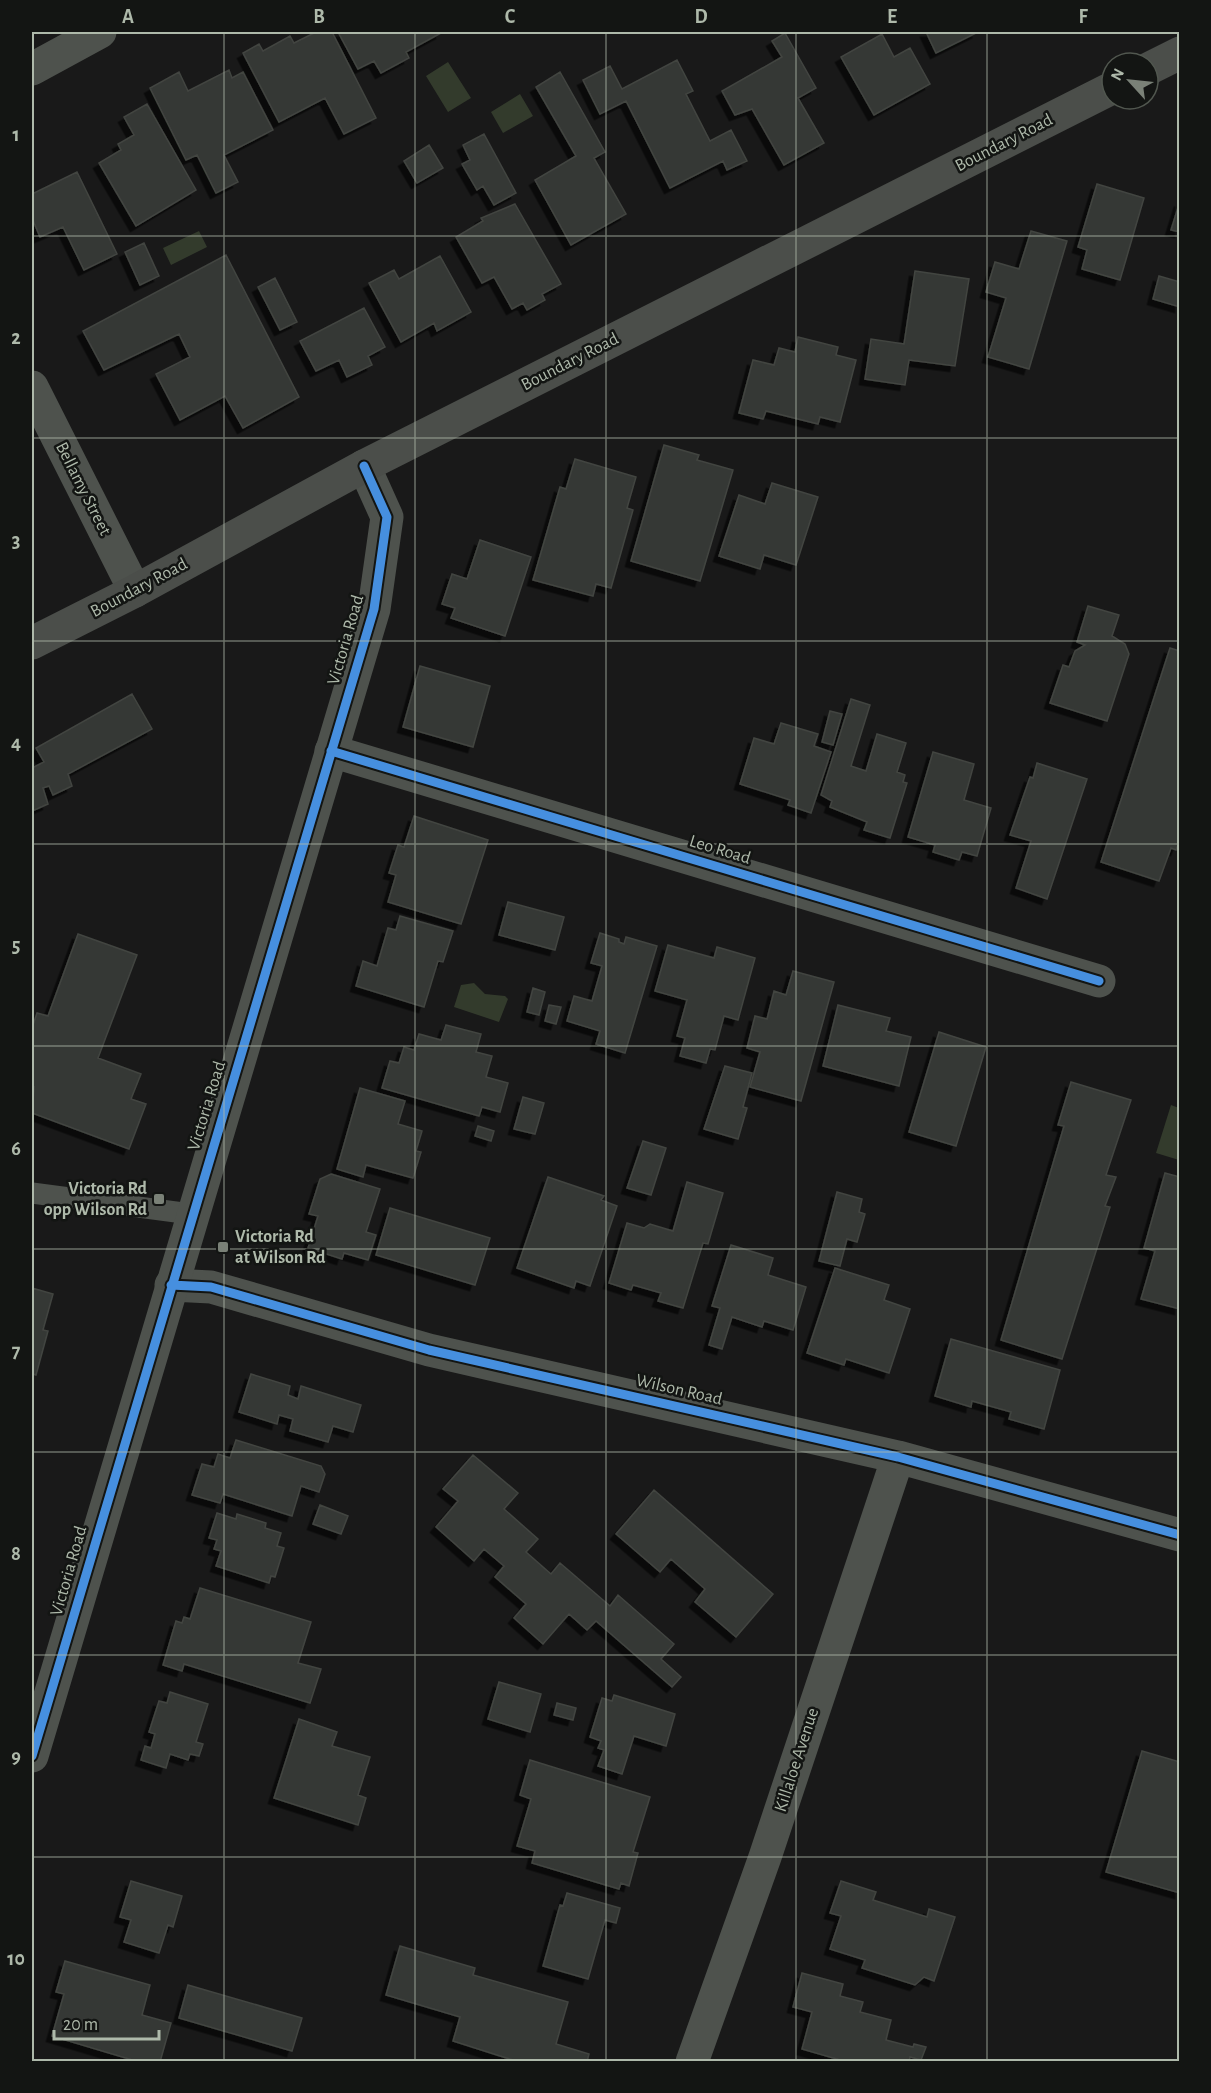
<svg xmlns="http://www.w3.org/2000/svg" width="1211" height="2093" viewBox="0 0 1211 2093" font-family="'Alegreya Sans',sans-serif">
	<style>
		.water { fill: #333b2c }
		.building { fill: #363836; stroke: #424541; stroke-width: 1.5; filter: url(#shadow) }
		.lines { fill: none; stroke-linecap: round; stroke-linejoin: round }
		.service { stroke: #4e524d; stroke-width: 21 }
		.minor { stroke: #4e524d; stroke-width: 33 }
		.tertiary { stroke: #4e524d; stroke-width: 33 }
		.primary { stroke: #4b4e4a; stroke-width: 33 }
		.cycleway-casing { stroke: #131513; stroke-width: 13 }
		.cycleway { stroke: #468fdf; stroke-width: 9 }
		.grid { fill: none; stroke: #aeb9aa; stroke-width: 1.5; stroke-opacity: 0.55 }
		.poi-dot { fill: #7a8177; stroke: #131513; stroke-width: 2 }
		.labels { text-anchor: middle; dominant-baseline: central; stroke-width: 5; stroke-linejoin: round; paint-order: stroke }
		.street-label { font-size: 18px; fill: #aeb9aa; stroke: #131513 }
		.poi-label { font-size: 18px; font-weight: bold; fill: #aeb9aa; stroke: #131513; text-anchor: end }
		.neatline { fill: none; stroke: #aeb9aa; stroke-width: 2 }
		.grid-label { font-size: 20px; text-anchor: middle; font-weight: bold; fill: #aeb9aa }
	</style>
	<defs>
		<filter id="shadow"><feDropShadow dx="-5.5" dy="5.5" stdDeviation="0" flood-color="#0009"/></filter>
	</defs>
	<rect width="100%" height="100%" fill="#191919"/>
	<path class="water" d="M448,62L471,98L448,112L426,76Z
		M520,94L533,116L503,133L491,112Z
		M199,231L207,247L171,265L163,248Z
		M474,983L485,994L505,996L508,999L499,1022L454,1007L461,985Z
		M1171,1105L1179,1108V1160L1156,1153Z"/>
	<path class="building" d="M316,32H332L376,118L344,134L325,98L279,122L243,53L259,44L263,51L290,36L294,43Z
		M338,32H440L441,33L406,52L409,58L381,73L374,61L358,69Z
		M926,32H978L936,53Z
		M785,33L816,88L798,98L824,143L784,165L752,109L735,115L722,91L782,57L772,41Z
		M882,34L894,57L910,48L930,84L874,115L841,57Z
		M677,60L693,91L686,94L710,141L731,130L747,161L727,170L723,161L670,188L626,101L600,114L583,80L610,66L622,89Z
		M229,70L232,78L243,72L273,130L224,155L238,182L216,193L197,155L186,160L150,88L179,72L188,91Z
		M560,72L605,152L594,158L626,214L571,245L535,180L576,156L536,87Z
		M147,104L196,190L136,226L99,163L121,150L118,144L134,135L124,117Z
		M484,134L516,193L494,205L483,186L477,190L462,164L470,160L463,145Z
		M429,145L443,168L417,183L404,161Z
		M77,172L117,254L84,270L63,227L40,237L32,218V194Z
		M1097,184L1144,198L1120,280L1082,269L1087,250L1078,247Z
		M1180,201V232L1171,230Z
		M515,204L561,284L542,294L545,300L527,310L523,303L512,309L494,277L482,283L456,237L483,221L481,218Z
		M1031,231L1067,241L1029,369L988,357L1006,298L986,292L995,262L1019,269Z
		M144,243L159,276L140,285L125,252Z
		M226,255L299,397L243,428L225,396L180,420L156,374L190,357L179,334L104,370L83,331Z
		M440,256L471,312L437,331L434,323L401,342L369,283L394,270L399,279Z
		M915,271L969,279L955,366L909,360L905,385L865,379L871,339L904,344Z
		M1159,276L1180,282V307L1153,299Z
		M275,278L297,322L280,330L258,287Z
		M364,308L385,347L368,356L372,365L347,377L339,360L316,371L300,341Z
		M798,337L838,347L836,355L856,360L840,422L820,417L818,424L766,411L763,419L739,413L753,360L774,365L779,348L795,352Z
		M664,445L699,455L697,460L733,470L700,581L631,561Z
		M575,459L636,477L627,508L633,510L611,588L596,584L593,596L533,580L560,487L566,489Z
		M772,483L818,497L796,565L764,555L760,569L719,556L739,495L765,504Z
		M480,540L531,557L505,636L451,618L455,608L442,604L452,574L467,579Z
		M1088,606L1119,615L1112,636L1125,644L1129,654L1107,721L1050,703L1063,665L1069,667L1075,651L1085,645L1077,642Z
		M1170,648L1180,651V839L1176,850L1171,848L1159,881L1101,862Z
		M420,666L490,686L473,747L403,727Z
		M132,694L152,729L68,774L72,786L53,795L49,786L43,788L48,804L32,811V768L44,762L36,748Z
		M851,699L870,705L851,766L866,771L877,734L906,743L897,772L905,775L903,782L907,783L890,838L864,830L867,822L830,807L832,801L821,795Z
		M830,711L842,714L833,745L822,742Z
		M781,723L818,734L814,746L831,752L811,813L788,805L790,800L740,784L754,738L774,744Z
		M933,752L974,764L964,800L991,808L977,856L962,852L959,860L933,852L935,845L908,837Z
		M1037,763L1087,779L1047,899L1016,888L1031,841L1010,835L1030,777L1033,778Z
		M414,816L488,840L461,924L388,902L396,875L389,873L398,845L404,847Z
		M508,902L564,917L555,950L499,935Z
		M400,916L453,931L443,962L438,961L424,1007L356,986L363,961L377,966L388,928L396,930Z
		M600,933L619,939V942L624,944L626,937L657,946L625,1053L596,1044L600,1031L567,1021L574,996L592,1001L602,966L591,963Z
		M78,934L137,955L98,1058L141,1074L131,1099L146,1104L129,1149L32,1113L34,1087L32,1086V1028L37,1013L48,1016Z
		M668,945L714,958L717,947L755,958L738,1020L724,1016L715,1050L710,1049L706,1063L680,1056L685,1038L677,1036L687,1000L655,991Z
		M793,971L834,982L801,1101L750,1087L760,1052L747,1048L755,1016L767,1019L774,991L786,995Z
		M533,988L545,992L539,1015L527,1012Z
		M549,1005L561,1007L556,1024L545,1021Z
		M838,1005L890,1018L886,1031L911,1037L899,1086L823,1066Z
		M446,1025L481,1034L476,1052L492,1056L486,1077L508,1083L500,1112L482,1107L479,1116L382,1088L390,1061L399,1063L404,1047L414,1050L419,1034L441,1040Z
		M939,1032L986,1047L956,1146L909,1132Z
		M725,1066L752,1073L743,1107L747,1108L738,1139L704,1129Z
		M1071,1082L1131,1100L1106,1175L1116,1177L1105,1206L1110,1207L1062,1359L1001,1340L1064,1126L1058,1125Z
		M360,1088L405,1101L398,1124L422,1131L416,1151L421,1152L413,1178L366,1165L363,1177L337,1169Z
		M523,1097L544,1103L535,1134L514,1129Z
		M478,1126L494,1131L491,1141L475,1136Z
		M643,1141L666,1148L651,1195L627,1188Z
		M1165,1173L1180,1177V1309L1141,1299L1155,1251L1144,1248Z
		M331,1174L380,1189L366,1232L376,1235L368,1260L344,1253L342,1259L308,1248L318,1216L309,1214L320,1179Z
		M548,1177L604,1196L601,1200L617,1206L590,1286L576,1281L574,1288L517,1268Z
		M687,1182L723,1193L708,1244L703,1243L683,1308L658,1301L661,1293L633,1285L631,1290L609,1283L627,1223L644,1228L650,1224L673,1231Z
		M837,1192L862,1199L859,1212L865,1214L857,1242L847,1239L840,1266L819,1261Z
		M390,1208L490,1238L475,1285L376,1255Z
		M731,1245L773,1258L768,1275L806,1287L793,1330L764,1321L762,1327L732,1317L722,1349L709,1345L720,1308L712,1306Z
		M835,1268L889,1285L884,1300L910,1309L889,1373L846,1359L844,1365L807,1353Z
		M32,1288L53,1294L43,1330L48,1331L36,1375L32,1374Z
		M951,1339L1060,1370L1044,1429L1009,1419L1011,1412L972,1401L971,1407L935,1396Z
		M251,1374L290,1386L288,1395L298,1399L301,1386L361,1405L353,1432L333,1426L328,1442L290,1431L293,1419L279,1415L277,1424L239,1412Z
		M236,1440L321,1466L325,1474L319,1492L301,1486L292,1516L223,1494L220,1503L192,1495L202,1464L214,1467L218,1454L230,1458Z
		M473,1455L518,1493L504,1509L538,1539L526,1552L551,1574L560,1563L610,1606L618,1595L674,1644L661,1659L681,1677L672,1687L596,1621L587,1630L569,1614L543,1644L514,1618L526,1604L495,1577L504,1566L484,1549L474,1561L436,1527L458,1501L443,1489Z
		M654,1490L773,1594L736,1637L695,1602L705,1589L671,1559L660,1572L616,1534Z
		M320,1505L348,1516L341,1534L313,1524Z
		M217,1513L236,1519L237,1514L266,1523L265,1528L281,1533L277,1546L284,1548L275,1577L271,1576L269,1583L216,1566L221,1551L214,1549L217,1540L209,1538Z
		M200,1588L311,1622L298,1663L321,1669L310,1703L184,1664L182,1671L163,1665L176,1621L182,1623L184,1617L190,1619Z
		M499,1682L541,1694L530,1732L488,1719Z
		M170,1692L208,1704L196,1742L203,1744L199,1756L190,1754L188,1760L170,1754L166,1768L141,1760L145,1746L151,1748L155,1734L149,1732L159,1701L167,1703Z
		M614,1695L675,1714L666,1746L634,1736L622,1774L598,1766L604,1750L598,1748L601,1741L590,1737L602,1698L612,1701Z
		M557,1703L576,1708L573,1720L554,1715Z
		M299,1719L337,1732L332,1746L370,1757L358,1795L366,1798L358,1825L274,1798Z
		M1142,1751L1180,1762V1893L1106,1872Z
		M530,1760L650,1797L633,1852L638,1853L629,1886L621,1883L619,1889L532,1863L535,1851L517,1846L531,1799L520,1795Z
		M131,1881L182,1896L173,1927L168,1925L159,1953L124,1942L131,1920L120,1917Z
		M841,1881L876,1892L873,1900L927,1917L929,1909L955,1917L934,1981L924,1977L915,1985L862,1968L865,1960L830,1949L841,1916L830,1913Z
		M567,1893L620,1908L616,1923L605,1920L588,1979L543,1966L560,1905L563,1906Z
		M400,1946L475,1968L473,1975L568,2002L556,2044L589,2054L587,2062H519L453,2041L460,2017L386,1995Z
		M65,1961L150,1985L142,2015L171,2023L160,2062H139L52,2036L64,1994L56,1992Z
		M802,1973L843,1984L840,1996L863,2002L860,2012L891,2020L886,2040L913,2047L914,2044L926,2047L921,2060L910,2057L909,2062H847L802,2049L812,2012L793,2007Z
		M188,1985L302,2018L292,2051L179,2018Z"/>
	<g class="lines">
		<path class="service" d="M32,1193L191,1214"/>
		<path class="minor" d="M32,69L100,32
			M331,751L1099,981
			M171,1285L211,1287L429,1350L898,1457L1180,1535
			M692,2062L765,1857L898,1457"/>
		<path class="tertiary" d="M32,387L135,591
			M32,1756L374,609L387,517L364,466"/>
		<path class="primary" d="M1148,69L1180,53
			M32,643L135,591L364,466L1112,88"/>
		<g class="cycleway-casing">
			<path id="cycleway" d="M331,751L1099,981
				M171,1285L211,1287L429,1350L898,1457L1180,1535
				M32,1756L374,609L387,517L364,466"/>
		</g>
		<use href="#cycleway" class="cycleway"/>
	</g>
	<path class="grid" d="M224,32V2062M415,32V2062M606,32V2062M796,32V2062M987,32V2062M32,236H1180M32,438H1180M32,641H1180M32,844H1180M32,1046H1180M32,1249H1180M32,1452H1180M32,1655H1180M32,1857H1180"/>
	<g class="poi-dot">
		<rect x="153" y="1193" width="12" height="12" rx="3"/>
		<rect x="217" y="1241" width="12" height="12" rx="3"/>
	</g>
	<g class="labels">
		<g class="street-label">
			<text transform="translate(1004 143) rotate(-27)">Boundary Road</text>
			<text transform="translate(570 362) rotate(-27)">Boundary Road</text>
			<text transform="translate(83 489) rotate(63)">Bellamy Street</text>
			<text transform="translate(139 588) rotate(-28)">Boundary Road</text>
			<text transform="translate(346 640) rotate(-74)">Victoria Road</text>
			<text transform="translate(720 850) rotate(17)">Leo Road</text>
			<text transform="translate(207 1106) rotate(-73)">Victoria Road</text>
			<text transform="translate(679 1390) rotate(13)">Wilson Road</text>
			<text transform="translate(69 1571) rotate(-74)">Victoria Road</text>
			<text transform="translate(797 1760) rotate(-72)">Killaloe Avenue</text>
		</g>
		<g class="poi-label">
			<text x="147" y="1189">Victoria Rd<tspan x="147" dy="21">opp Wilson Rd</tspan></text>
			<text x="235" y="1237" text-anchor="start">Victoria Rd<tspan x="235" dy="21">at Wilson Rd</tspan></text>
		</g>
	</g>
	<rect width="1211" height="2093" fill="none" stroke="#131513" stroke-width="66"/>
	<g transform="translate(1130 81) rotate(297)"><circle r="28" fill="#131513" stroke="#51574f" stroke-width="1.5"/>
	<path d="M0-4.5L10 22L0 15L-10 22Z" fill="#7a8177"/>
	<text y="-9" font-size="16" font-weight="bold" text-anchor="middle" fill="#aeb9aa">N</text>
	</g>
	<path d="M54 2030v9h105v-9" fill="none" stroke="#aeb9aa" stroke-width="3"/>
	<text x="63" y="2030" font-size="18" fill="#aeb9aa" stroke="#131513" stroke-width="4.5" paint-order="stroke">20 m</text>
	<rect x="33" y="33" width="1145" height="2027" class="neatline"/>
	<g class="grid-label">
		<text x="128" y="23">A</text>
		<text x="319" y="23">B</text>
		<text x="510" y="23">C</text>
		<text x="701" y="23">D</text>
		<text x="892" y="23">E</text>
		<text x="1083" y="23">F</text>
		<text x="16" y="141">1</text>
		<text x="16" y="344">2</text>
		<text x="16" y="547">3</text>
		<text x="16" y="749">4</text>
		<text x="16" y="952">5</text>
		<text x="16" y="1155">6</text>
		<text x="16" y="1357">7</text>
		<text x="16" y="1560">8</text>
		<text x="16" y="1763">9</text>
		<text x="16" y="1965">10</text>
	</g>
</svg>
